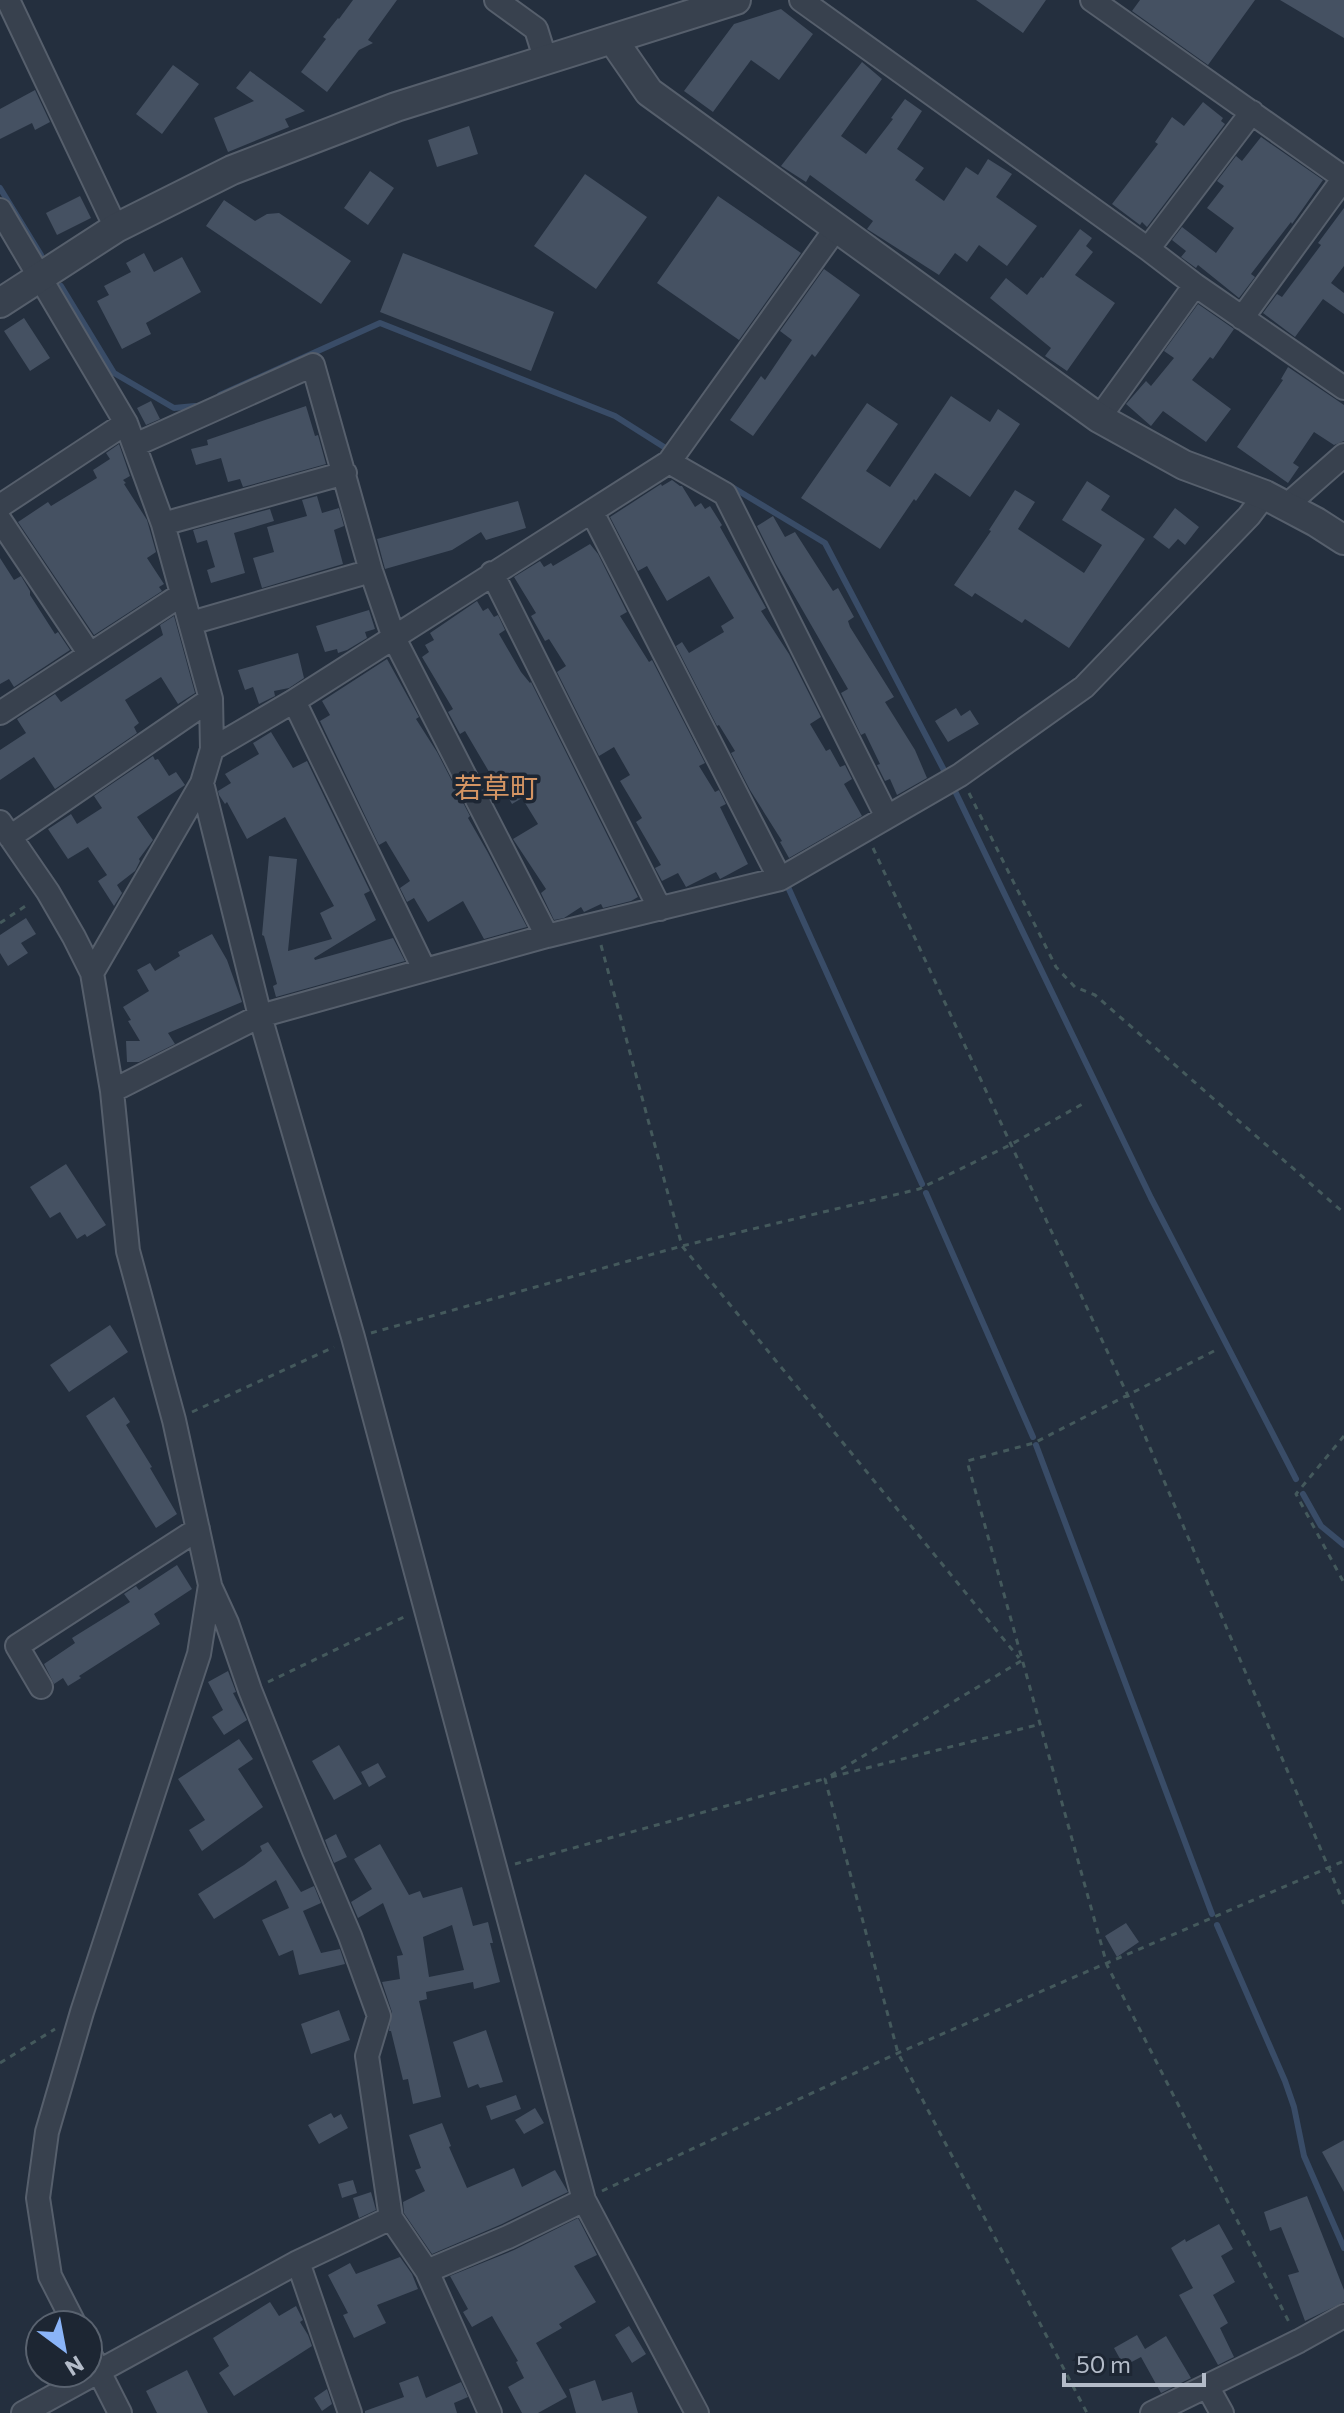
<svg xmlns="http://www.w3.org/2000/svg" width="1344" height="2413" viewBox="0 0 1344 2413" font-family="Commissioner,'Noto Sans JP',sans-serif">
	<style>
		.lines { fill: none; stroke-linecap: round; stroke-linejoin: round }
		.stream { stroke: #394c67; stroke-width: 6 }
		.building { fill: #455162; fill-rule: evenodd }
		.minor-casing { stroke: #565f6c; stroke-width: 26 }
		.tertiary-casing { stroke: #565f6c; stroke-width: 32 }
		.path { stroke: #44595c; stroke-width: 3; stroke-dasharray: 6 6; stroke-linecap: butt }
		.minor { stroke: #38414e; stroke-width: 22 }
		.tertiary { stroke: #38414e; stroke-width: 28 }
		.labels { text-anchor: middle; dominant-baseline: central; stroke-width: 7; stroke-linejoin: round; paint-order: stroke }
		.quarter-label { font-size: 28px; fill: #d59563; stroke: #1d2633 }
	</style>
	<rect width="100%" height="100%" fill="#242f3e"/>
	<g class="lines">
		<path class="stream" d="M0,188L41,255
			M61,286L114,373L174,408L195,406
			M220,395L380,323L615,416L664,447
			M727,484L825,543L946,774
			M954,789L1151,1198L1296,1479
			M788,887L922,1184
			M926,1193L1033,1437
			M1036,1445L1212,1914
			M1303,1494L1321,1526L1344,1545
			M1217,1925L1285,2081L1294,2107L1304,2156L1344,2248"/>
	</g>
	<path class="building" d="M353,0H397L368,40L373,43L359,50L327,92L301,72L326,39L323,37L338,18L339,19Z
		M976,0H1046L1023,33Z
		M1140,0H1255L1208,65L1132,11Z
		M1280,0H1344V38Z
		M781,9L813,34L779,80L751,60L713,112L684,91L734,24Z
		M862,62L882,79L841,136L866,154L893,119L891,118L905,99L922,111L897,149L924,168L915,180L944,201L966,167L978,175L988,159L1012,174L996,197L1037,226L1007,266L979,245L967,262L955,253L939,275L867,229L873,221L810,175L806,182L781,166Z
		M173,65L199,84L162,134L136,114Z
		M250,71L305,111L285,119L289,127L228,152L214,118L254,101L236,88Z
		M35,90L50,122L35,130L32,123L0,139V109Z
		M1203,102L1223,118L1221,121L1225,124L1147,227L1142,222L1140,225L1112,204L1158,144L1155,142L1172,117L1184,126Z
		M469,126L478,154L437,167L428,140Z
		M1261,137L1323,180L1292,224L1291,222L1251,274L1255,277L1239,298L1198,265L1196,268L1181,257L1186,251L1172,240L1182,227L1216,253L1234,228L1207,208L1224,186L1217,181L1236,156L1242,161Z
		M370,171L394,188L368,225L344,208Z
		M585,174L647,217L596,289L534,246Z
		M80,196L91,218L57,235L46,213Z
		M718,196L801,253L739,340L657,283Z
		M224,200L255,221L267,214L279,213L351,261L321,304L206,226Z
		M1344,208V266L1331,283L1344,293V314L1323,299L1295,337L1263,313L1277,294L1282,297L1321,245L1318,243Z
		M1080,229L1092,238L1086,246L1093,252L1075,275L1115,303L1067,371L1045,356L1051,348L990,298L1006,278L1027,295L1041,277L1043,278Z
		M144,253L154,272L182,257L201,292L146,323L151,334L122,349L97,301L109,295L104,286L131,272L126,263Z
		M403,253L554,312L531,371L380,312Z
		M824,269L860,295L815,357L812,354L753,436L730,420L761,376L765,380L792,340L780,331Z
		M1198,304L1234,329L1213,359L1210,357L1192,380L1231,409L1206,442L1163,411L1151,426L1126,404L1146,381L1151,386L1174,358L1164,351Z
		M24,318L50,358L30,371L4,331Z
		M1288,367L1344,405V441L1334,445L1314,432L1293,463L1299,467L1288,483L1237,447L1283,380L1281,379Z
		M951,396L990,422L998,409L1020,424L970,497L935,473L916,501L914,499L880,549L801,498L867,403L898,424L866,471L890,487Z
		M151,401L160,419L146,425L137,408Z
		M306,406L315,436L318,435L326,464L243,487L240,479L228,482L221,458L196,465L191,449L208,445L207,440Z
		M119,444L130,476L123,480L126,483L124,484L147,520L156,552L147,558L164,584L159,587L162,591L94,635L18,522L48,502L51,506L97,478L93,470L110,459L106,453Z
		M672,480L680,486H682L695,507L701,503L705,509L710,506L722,525L720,527L766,608L761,611L789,654L821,717L810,724L826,751L830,749L840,767L845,765L852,779L844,784L862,816L789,858L780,842L782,841L750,790L731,753L735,751L719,725L717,726L676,646L682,642L689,653L724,632L721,626L734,618L709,576L667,601L647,566L638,571L610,517L661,484L662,486Z
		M1087,481L1110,496L1101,510L1145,539L1069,648L1025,619L1022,623L975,593L972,597L954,585L991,531L989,530L1015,490L1035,502L1018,529L1084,573L1102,545L1062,520Z
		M317,496L322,513L339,508L344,526L334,530L343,564L262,588L253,558L274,552L267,527L307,516L302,500Z
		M518,501L526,528L486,540L481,532L452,550L385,569L377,539Z
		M1175,508L1199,527L1185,545L1178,539L1169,549L1153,537Z
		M270,509L274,521L234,533L245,573L211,583L207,570L215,567L207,540L197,543L193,530Z
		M773,516L785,537L795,532L833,591L838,588L854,617L848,621L850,627L894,697L885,702L915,750L927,778L897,795L890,779L885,781L877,765L880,764L865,733L861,735L841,693L848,689L776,564L757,526Z
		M590,544L598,554L627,612L620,616L649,662L652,660L705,763L699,766L715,792L719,790L726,804L720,807L748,864L720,879L716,872L686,887L678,873L662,881L655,868L661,865L636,822L642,818L620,781L630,775L614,747L599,756L557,672L566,666L549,639L545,641L531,616L536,613L514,577L540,561L544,567L551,563L553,566Z
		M0,558L14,580L21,576L30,591V595L55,634L58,632L70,650L14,687L9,679L0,684Z
		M477,601L483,611L488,608L494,617L498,615L505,630L499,634L521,672L530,683L531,682L638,897L631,901L603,908L601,904L584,912L581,907L564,918L554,920L541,893L546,889L513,839L538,824L522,798L512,804L501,785L498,787L465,731L460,734L448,712L453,709L422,657L429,652L425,645L434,640L430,633Z
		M369,610L375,629L365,632L367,638L347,650L338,653L337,649L325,652L316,626Z
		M174,616L195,693L178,704L161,677L125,700L139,723L134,727L137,733L55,789L34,757L0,780V750L26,733L17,719L55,694L61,702L125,660L163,635L160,625Z
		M298,653L304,678L289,688L274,691L275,696L259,704L253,687L245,690L238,670Z
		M387,659L419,717L416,719L437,752L470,816L468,818L487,851L527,927L484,939L463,901L428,922L414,898L407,902L400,888L410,881L386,841L379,845L320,721L330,715L322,701Z
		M956,708L961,716L970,710L979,724L948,742L935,721Z
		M271,732L293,768L307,761L370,891L364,894L376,920L314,958L315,960L393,938L405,961L276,997L273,986L277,984L264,936L262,935L269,856L297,859L288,951L332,939L320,913L334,906L285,817L247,839L227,802L225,804L219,795L218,791L231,783L225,774L259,754L253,743Z
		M153,756L155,760L158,759L169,776L176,772L185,785L137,817L153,840L139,859L140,861L135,871L117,885L122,893L114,906L98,881L107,875L88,847L68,859L48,829L71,814L77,824L102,808L94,796Z
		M26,918L36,934L21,943L28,953L8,966L0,953V935Z
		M212,934L227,960L242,1002L168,1033L175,1044L139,1062H127L126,1041H140L128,1021L131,1020L123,1007L149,991L137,970L150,963L155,971L180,956L178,952Z
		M66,1164L106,1225L87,1237L85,1234L77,1239L60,1212L50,1218L30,1187Z
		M110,1325L128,1352L69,1392L50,1365Z
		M114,1397L130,1422L126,1425L152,1467L150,1468L177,1514L156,1528L86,1416Z
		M177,1565L192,1589L154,1614L160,1624L79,1676L81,1678L68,1686L63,1678L54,1684L44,1664L75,1643L72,1638L130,1602L124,1594L136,1586L139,1590Z
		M228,1671L236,1692L233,1693L247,1720L224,1735L212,1717L223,1710L208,1682Z
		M239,1739L253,1759L238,1769L263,1807L202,1851L189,1830L205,1820L178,1779Z
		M339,1745L362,1784L334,1800L312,1761Z
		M378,1763L386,1777L369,1787L361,1772Z
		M336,1834L347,1857L334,1863L325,1840Z
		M268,1842L301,1892L314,1886L321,1903L303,1911L321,1953L340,1949L345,1964L299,1975L293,1950L279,1956L262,1920L289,1908L276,1880L214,1919L198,1894L244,1865L262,1851L260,1846Z
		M380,1844L409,1895L420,1891L423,1898L462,1887L473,1926L488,1922L493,1943H490L500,1982L474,1989L473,1982L426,1992L427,1999L419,2001L441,2097L413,2104L408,2079L403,2080L391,2031H389L392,2012L382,1982L400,1979L397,1956L403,1955L383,1903L358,1918L351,1902L372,1889L354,1859ZM452,1925L464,1970L429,1977L423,1937Z
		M1126,1923L1139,1942L1117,1957L1105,1936Z
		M339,2010L350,2040L311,2054L301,2024Z
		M486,2030L503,2082L480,2088L478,2084L468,2088L453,2042Z
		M516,2095L521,2109L491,2120L486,2106Z
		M535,2108L544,2123L524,2134L515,2120Z
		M331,2113L334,2118L341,2114L348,2128L319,2144L308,2125Z
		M442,2123L451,2146L449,2147L467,2188L514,2168L522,2187L555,2170L568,2192L502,2224L432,2254L404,2213L403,2202L425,2191L415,2170L421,2168L409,2135Z
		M1344,2140V2192L1322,2152Z
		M353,2180L357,2193L342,2198L338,2184Z
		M371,2192L376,2210L359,2218L353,2198Z
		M1307,2196L1344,2290V2302L1305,2321L1288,2275L1299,2272L1281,2227L1270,2231L1264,2212Z
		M578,2218L597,2255L574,2266L596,2302L559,2324L562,2328L536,2343L567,2397L538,2413H522L508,2387L524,2378L516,2362L518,2361L492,2316L472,2327L463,2312L468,2309L450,2276L514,2250Z
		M1219,2224L1233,2249L1221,2256L1235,2282L1213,2295L1228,2323L1220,2328L1234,2357L1218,2365L1179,2295L1193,2288L1171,2248L1185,2239L1186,2242Z
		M400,2257L412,2274L418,2289L377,2305L386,2323L354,2338L343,2315L348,2313L328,2275L350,2263L356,2274Z
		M270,2302L279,2316L296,2306L303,2320L300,2322L308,2335L312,2346L234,2396L219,2373L229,2366L213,2338Z
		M629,2326L646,2354L632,2363L615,2335Z
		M1137,2335L1145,2349L1166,2336L1191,2378L1161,2393L1141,2357L1124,2366L1114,2348Z
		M187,2370L208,2413H157L146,2391Z
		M418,2376L426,2398L461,2382L468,2397L454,2403L457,2413H365V2411L404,2397L399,2383Z
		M595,2380L602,2401L632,2392L638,2413H576L569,2389Z
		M327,2389L332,2404L322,2411L314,2398Z"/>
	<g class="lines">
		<g class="minor-casing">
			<path id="minor" d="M8,0L116,228
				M496,0L536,29L546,61
				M801,0L1148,249L1195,285L1344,388
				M1092,0L1344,178
				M0,210L126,423L163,524L211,699L212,749
				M1148,249L1252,112
				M1242,318L1344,178
				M1099,418L1195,285
				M135,445L313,365L371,571L394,638L547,936
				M669,462L725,494L887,817
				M0,506L126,423
				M1286,506L1344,455
				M592,512L780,879
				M0,520L89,653
				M163,524L345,473
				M492,573L660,909
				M191,623L371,571
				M294,701L424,969
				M0,713L181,595
				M202,783L260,1016L353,1337L584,2200L697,2413
				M0,822L48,892L74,937L92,973L112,1091L128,1251L174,1420L210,1585L199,1654L82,2012L47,2132L38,2198L50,2276L75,2325
				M10,837L211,699
				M92,973L202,783L212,749L294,701L669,462L837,227
				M112,1091L260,1016L547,936L780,879L960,775L1084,687L1249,516L1265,495
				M210,1586L227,1623L250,1690L314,1851L350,1936L379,2016L367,2056L391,2218L427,2271L490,2413
				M41,1687L17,1646L198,1529
				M298,2262L350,2413
				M427,2271L508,2237L584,2200
				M88,2350L120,2413
				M1207,2386L1222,2413
				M23,2413L298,2262L391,2218
				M1152,2413L1299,2341L1344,2316"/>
		</g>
		<g class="tertiary-casing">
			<path id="tertiary" d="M613,40L649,92L1099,418L1184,465L1265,495L1316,522L1344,540
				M0,303L116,228L232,170L396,107L736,0"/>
		</g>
		<path class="path" d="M969,793L1056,967L1075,987L1095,995L1344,1213
			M873,848L1128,1396L1344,1904
			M0,923L30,903
			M601,945L682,1246L1019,1658
			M371,1333L682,1246L919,1189L1010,1145L1086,1102
			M1214,1351L1034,1443L967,1461L1107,1965L1290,2324
			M192,1412L334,1347
			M1344,1436L1296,1494L1344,1583
			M1021,1661L825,1779L898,2053L1087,2413
			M268,1682L406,1616
			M831,1777L1037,1725
			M515,1864L824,1779
			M0,2063L55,2029
			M602,2191L898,2053L1344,1861"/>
		<use href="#minor" class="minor"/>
		<use href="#tertiary" class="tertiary"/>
	</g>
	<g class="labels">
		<g class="quarter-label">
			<text x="496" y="787">若草町</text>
		</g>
	</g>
	<g transform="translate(64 2349) rotate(148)"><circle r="38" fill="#1d2633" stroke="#59626f" stroke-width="2"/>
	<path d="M0-6L14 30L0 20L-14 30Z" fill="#8ab4f8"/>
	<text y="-12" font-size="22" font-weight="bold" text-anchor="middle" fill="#b4bcc9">N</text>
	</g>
	<path d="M1064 2373v12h140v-12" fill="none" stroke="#b4bcc9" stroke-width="4"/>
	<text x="1076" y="2373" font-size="24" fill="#b4bcc9" stroke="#1d2633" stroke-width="6" paint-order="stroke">50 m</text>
</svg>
